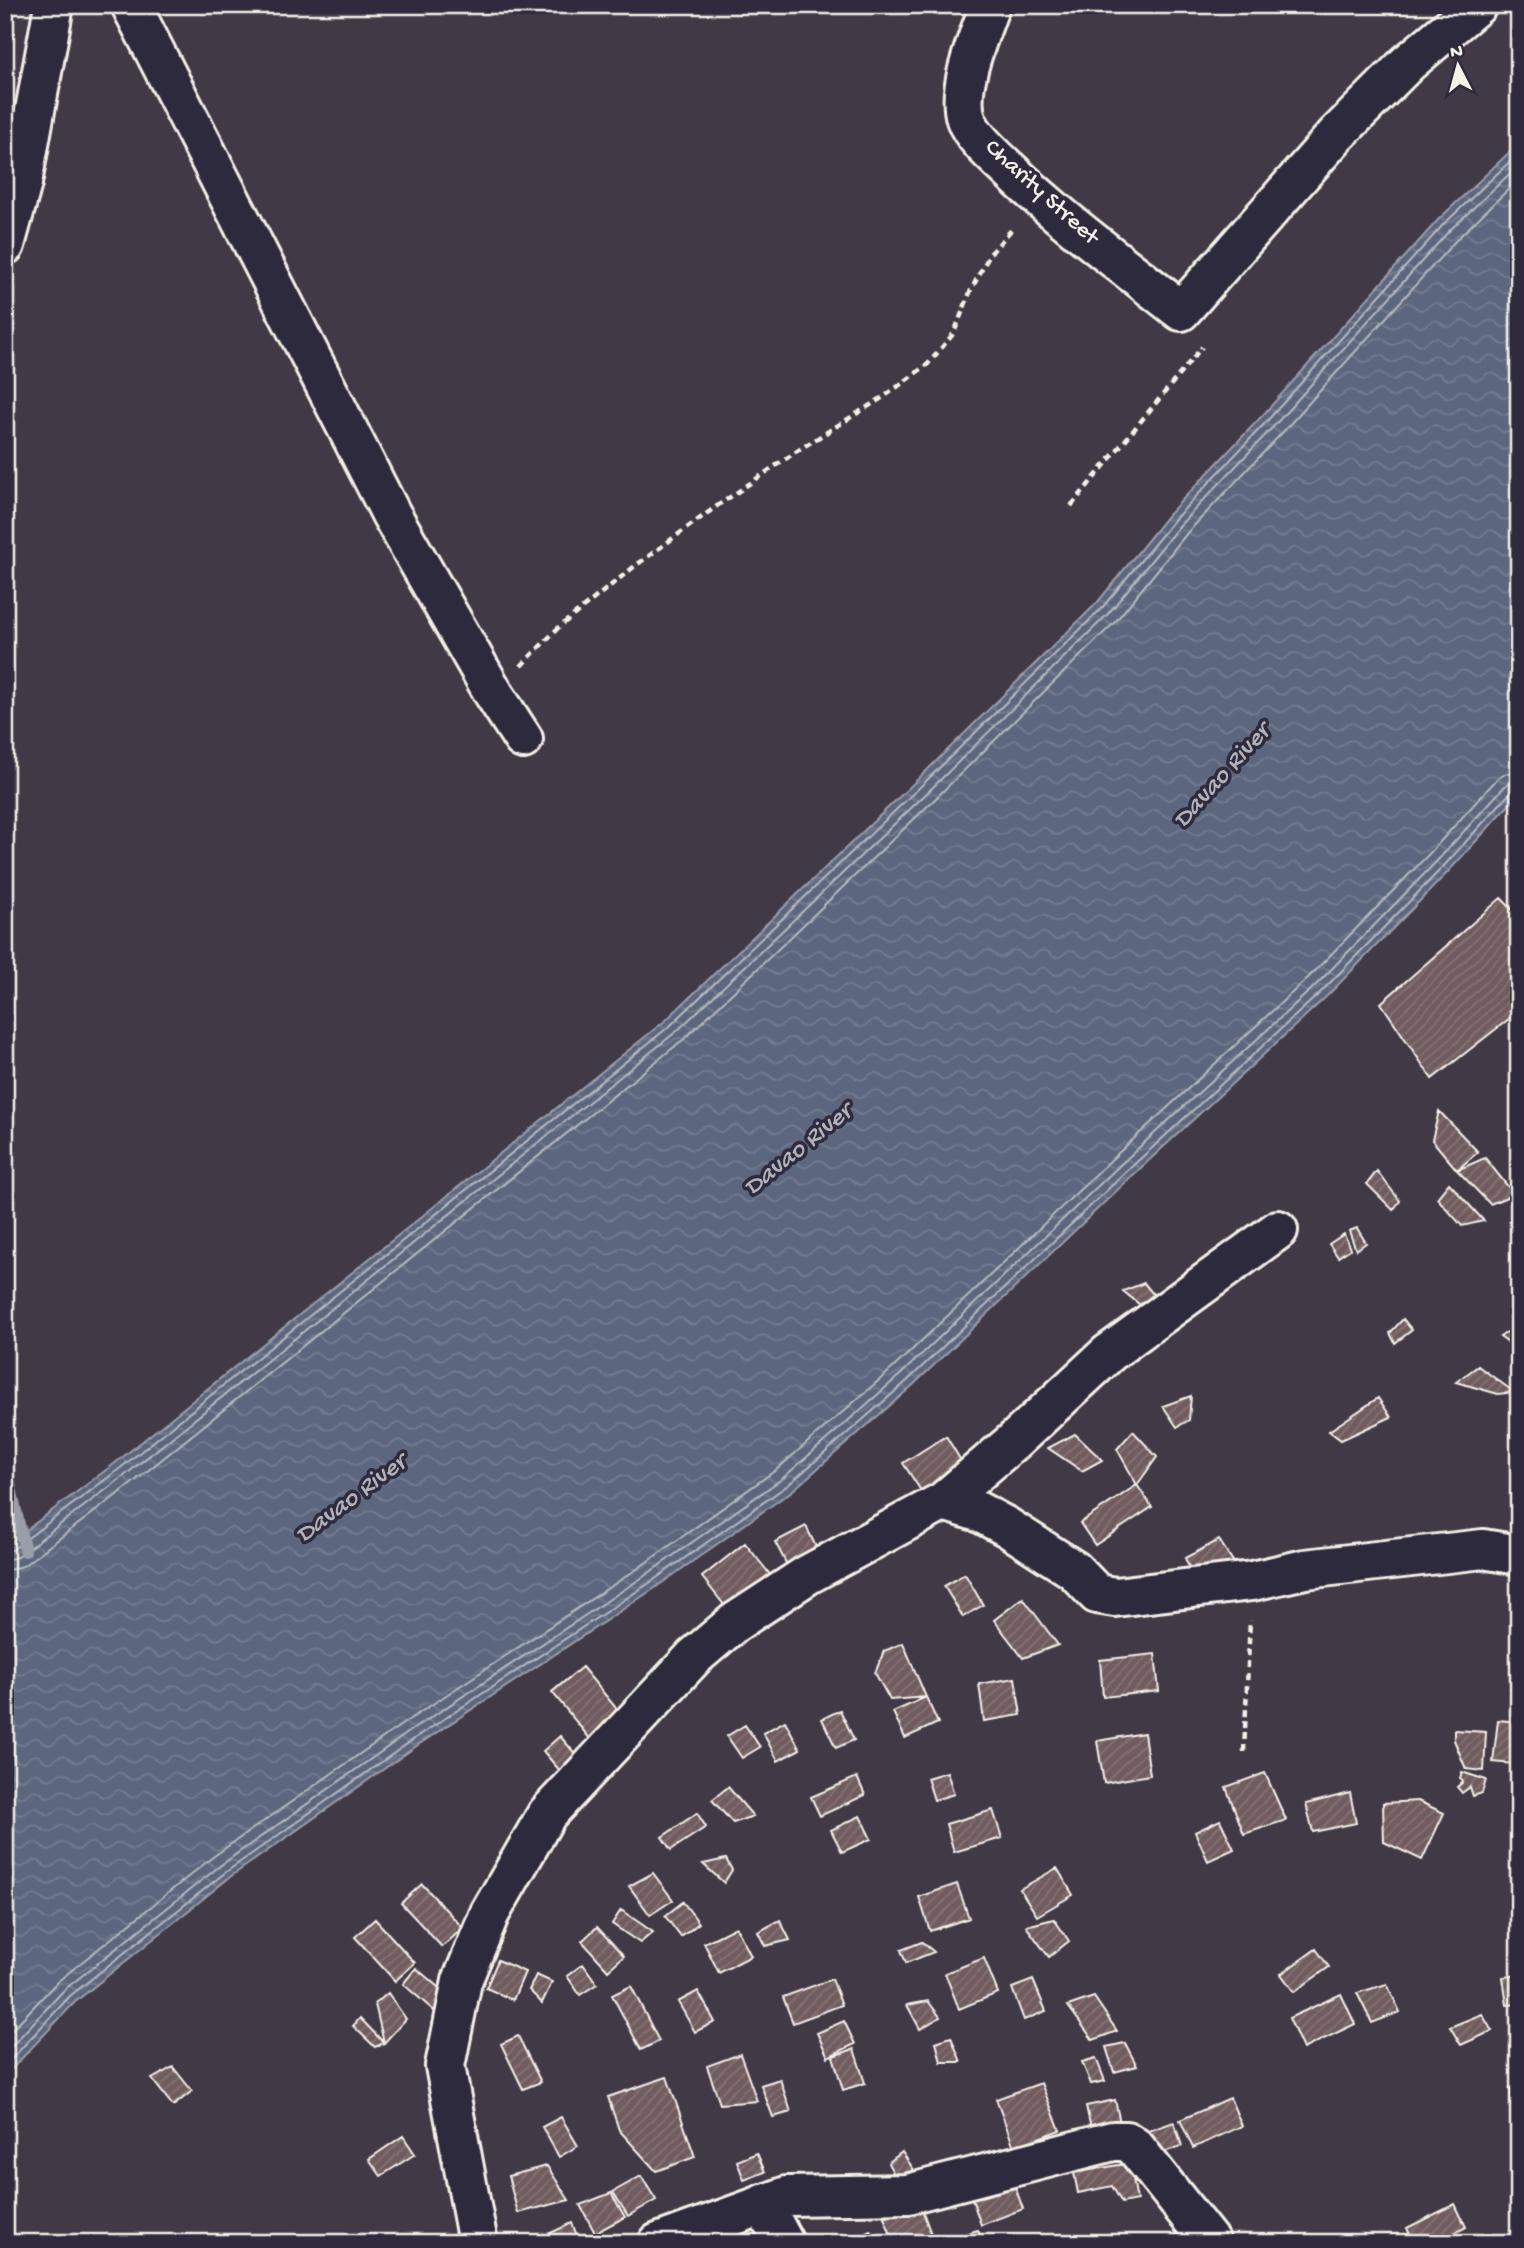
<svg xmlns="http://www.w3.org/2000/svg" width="1524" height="2248" viewBox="0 0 1524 2248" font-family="'Gochi Hand',sans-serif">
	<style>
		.water { fill: url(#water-waves); stroke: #999ea8; stroke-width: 2 }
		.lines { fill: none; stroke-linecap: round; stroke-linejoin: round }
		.shore { stroke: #b7b9be; stroke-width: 2 }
		.stream { stroke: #999ea8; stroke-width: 12 }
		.building { fill: url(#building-hatch); stroke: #f4f1e8; stroke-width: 2 }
		.minor-casing { stroke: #f4f1e8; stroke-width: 44 }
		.path { stroke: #f4f1e8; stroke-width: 4.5; stroke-dasharray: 7 5; stroke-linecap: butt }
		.minor { stroke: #2f2a3d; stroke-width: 38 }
		.labels { text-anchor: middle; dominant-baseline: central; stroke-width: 7; stroke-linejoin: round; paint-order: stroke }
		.street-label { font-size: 24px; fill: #f4f1e8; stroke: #2f2a3d }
		.water-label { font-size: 26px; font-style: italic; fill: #b0b2b8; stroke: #2f2a3d }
	</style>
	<defs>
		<pattern id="water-waves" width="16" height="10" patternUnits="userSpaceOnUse" patternTransform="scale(1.75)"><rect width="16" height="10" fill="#5c667e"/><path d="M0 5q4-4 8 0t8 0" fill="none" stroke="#747c90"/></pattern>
		<pattern id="building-hatch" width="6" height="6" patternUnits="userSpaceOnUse" patternTransform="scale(1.75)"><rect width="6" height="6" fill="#705b5e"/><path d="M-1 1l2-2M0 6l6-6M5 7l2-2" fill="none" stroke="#857375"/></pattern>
	</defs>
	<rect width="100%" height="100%" fill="#423947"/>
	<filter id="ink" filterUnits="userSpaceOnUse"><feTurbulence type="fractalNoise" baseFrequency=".0143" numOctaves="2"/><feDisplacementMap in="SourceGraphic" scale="14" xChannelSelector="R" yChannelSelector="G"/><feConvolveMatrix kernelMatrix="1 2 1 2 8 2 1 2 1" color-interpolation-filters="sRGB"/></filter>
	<g filter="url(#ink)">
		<path class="water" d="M1519,143V794L1447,873L1327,996L1131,1177L911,1387L792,1491L652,1590L418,1745L230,1877L75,2002L5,2076V1546L114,1464L666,1020L917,780L1097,603L1168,515L1262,416L1438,220Z"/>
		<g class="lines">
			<path class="shore" d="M5,1551L12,1550L118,1470L671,1025L922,785L1102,608L1174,520L1267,421L1443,225L1519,153
				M5,1560L17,1557L124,1476L677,1031L928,792L1108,614L1180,525L1273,427L1449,231L1519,165
				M5,1571L23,1566L130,1485L684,1039L935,799L1116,621L1188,532L1281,434L1457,239L1519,179
				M5,2037L57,1982L214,1856L404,1723L637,1569L776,1470L893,1368L1113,1158L1309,977L1428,855L1497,779L1507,773L1519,771
				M5,2053L64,1990L221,1865L409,1732L643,1577L783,1478L900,1375L1120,1165L1316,985L1436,862L1505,786L1510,782L1519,781
				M5,2066L70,1996L226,1872L414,1739L648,1584L788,1485L906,1382L1126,1172L1322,991L1442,868L1511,792L1519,790"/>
			<path class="stream" d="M5,1462L25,1551"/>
		</g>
		<path class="building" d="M1501,898L1519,916V1011L1432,1079L1381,1003Z
			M1439,1111L1478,1152L1457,1170L1432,1140Z
			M1485,1158L1514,1194L1490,1204L1457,1170Z
			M1377,1171L1400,1201L1393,1210L1367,1184Z
			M1449,1183L1484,1221L1462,1226L1437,1198Z
			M1357,1228L1366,1243L1356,1250L1349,1231Z
			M1344,1234L1350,1249L1338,1257L1329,1244Z
			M1144,1283L1163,1306L1155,1317L1123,1291Z
			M1403,1319L1412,1330L1395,1343L1390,1333Z
			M1519,1324V1351L1500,1337Z
			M1478,1366L1514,1392L1498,1394L1456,1382Z
			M1191,1396L1189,1420L1177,1427L1163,1406Z
			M1378,1398L1391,1417L1341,1440L1329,1431Z
			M1133,1431L1157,1457L1137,1485L1117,1449Z
			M1075,1434L1102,1460L1082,1471L1048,1448Z
			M946,1436L969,1474L927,1500L903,1463Z
			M1137,1485L1152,1507L1095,1545L1080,1523Z
			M806,1526L817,1549L787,1565L775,1542Z
			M1219,1540L1234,1563L1192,1574L1185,1558Z
			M745,1543L772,1577L729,1611L702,1577Z
			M965,1574L983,1605L963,1617L944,1586Z
			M1023,1598L1058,1645L1023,1658L994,1620Z
			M903,1643L926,1697L890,1700L875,1673L884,1651Z
			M1155,1654L1159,1691L1103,1697L1100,1660Z
			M582,1667L626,1720L595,1745L552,1692Z
			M1015,1678L1021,1715L984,1721L979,1684Z
			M926,1697L938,1723L905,1738L893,1712Z
			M840,1710L854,1740L836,1748L822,1719Z
			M1498,1720L1518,1722L1513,1764L1493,1762Z
			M785,1721L800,1749L778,1761L763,1733Z
			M745,1725L760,1747L742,1758L727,1736Z
			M1454,1730L1486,1732L1484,1771L1466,1769L1454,1740Z
			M1144,1733L1150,1775L1104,1783L1097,1741Z
			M560,1736L578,1757L561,1772L543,1751Z
			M947,1772L954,1794L934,1800L927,1778Z
			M1462,1772L1486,1780L1482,1793L1473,1796L1470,1787L1462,1793L1457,1787L1463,1782L1460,1778Z
			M1265,1773L1286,1820L1244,1834L1226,1787Z
			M857,1777L865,1795L820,1816L811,1797Z
			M728,1787L753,1816L733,1823L712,1800Z
			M1350,1793L1356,1823L1313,1832L1306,1804Z
			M1418,1801L1444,1813L1422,1860L1384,1842L1383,1803Z
			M993,1810L1002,1838L954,1852L946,1824Z
			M697,1813L706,1827L671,1850L662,1837Z
			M860,1816L871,1839L842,1852L831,1830Z
			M1220,1820L1234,1849L1208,1861L1195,1832Z
			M726,1859L732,1870L724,1883L703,1864Z
			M1057,1868L1073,1895L1037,1916L1020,1889Z
			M653,1873L673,1900L650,1915L629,1886Z
			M422,1884L463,1928L442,1947L401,1903Z
			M957,1884L969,1918L930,1931L919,1897Z
			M683,1902L699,1923L681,1937L665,1916Z
			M621,1910L653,1932L640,1943L612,1924Z
			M375,1919L415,1963L395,1981L355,1937Z
			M1054,1919L1069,1941L1049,1957L1026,1926Z
			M780,1920L790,1940L765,1946L758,1932Z
			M597,1927L624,1956L608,1970L582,1941Z
			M736,1927L751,1956L719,1973L704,1943Z
			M922,1942L934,1952L906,1963L901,1950Z
			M1316,1949L1329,1967L1294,1992L1281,1974Z
			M984,1958L998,1993L959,2009L945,1973Z
			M498,1960L525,1972L513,2000L486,1988Z
			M583,1964L597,1984L580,1995L567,1976Z
			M416,1968L453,2000L439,2015L403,1984Z
			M536,1975L552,1982L542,2003L529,1990Z
			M1519,1975V2004L1507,2005L1503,1977Z
			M832,1979L842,2005L793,2023L783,1997Z
			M1033,1980L1046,2011L1024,2020L1012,1988Z
			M1387,1984L1400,2012L1372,2023L1357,1993Z
			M631,1986L659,2041L641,2050L612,1995Z
			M698,1991L715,2022L695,2032L678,2002Z
			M388,1993L406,2019L384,2043L375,2004Z
			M1341,1994L1355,2024L1303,2049L1289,2018Z
			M1094,1997L1117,2031L1093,2040L1068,2006Z
			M928,2001L940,2017L920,2029L907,2005Z
			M1482,2014L1492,2031L1461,2045L1450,2027Z
			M360,2018L384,2043L375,2047L353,2026Z
			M844,2021L855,2044L828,2057L817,2033Z
			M518,2036L541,2082L523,2089L501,2044Z
			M951,2037L961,2062H941L936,2042Z
			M1125,2043L1137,2066L1114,2072L1106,2047Z
			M854,2049L865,2083L843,2090L833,2056Z
			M740,2054L757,2101L720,2104L707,2066Z
			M1096,2058L1105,2081L1091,2084L1082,2062Z
			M173,2067L192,2091L173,2106L152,2079Z
			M667,2077L695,2157L656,2171L619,2130L608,2097Z
			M780,2079L791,2112L773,2117L761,2085Z
			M1041,2083L1060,2130L1014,2147L996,2099Z
			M1519,2087V2124L1515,2125L1510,2088Z
			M1230,2098L1242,2126L1193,2148L1180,2120Z
			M1115,2100L1121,2127L1092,2133L1086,2106Z
			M561,2117L578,2146L559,2157L542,2127Z
			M1174,2122L1182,2146L1148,2157L1140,2134Z
			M403,2136L415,2154L381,2176L369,2159Z
			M902,2152L914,2170L895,2176L888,2163Z
			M757,2153L765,2172L744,2180L737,2161Z
			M1130,2163L1137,2200L1122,2203L1112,2186L1078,2193L1074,2173Z
			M547,2166L569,2200L518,2213L508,2176Z
			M641,2176L656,2200L628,2216L613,2192Z
			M1012,2178L1023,2209L981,2225L970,2193Z
			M611,2193L625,2217L595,2233L580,2205Z
			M920,2204L932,2237L917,2243H894L884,2217Z
			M1455,2204L1466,2227L1436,2243H1414L1407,2228Z
			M572,2223L580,2243L531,2242Z
			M978,2230L983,2243H945L944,2240Z
			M870,2231L880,2243H855L853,2241Z"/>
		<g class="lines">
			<g class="minor-casing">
				<path id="minor" d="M131,5L391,514L494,694L523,739
					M990,5C979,36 956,87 966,119C971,135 994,156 1007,168C1061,220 1122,264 1181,311L1336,135L1408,63L1477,5
					M5,245L22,183L54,5
					M944,1501L979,1512L1007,1527L1074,1570L1097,1594L1115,1597L1252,1581L1305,1569L1483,1549L1519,1555
					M763,2204L784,2243
					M478,2243L445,2066L462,1981L490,1913L547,1814L694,1657L734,1623L807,1575L944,1501L1013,1442L1109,1353L1278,1230
					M658,2243L787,2196L908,2194L1113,2141H1126L1135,2147L1211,2243"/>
			</g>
			<path class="path" d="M1071,506L1202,347
				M521,666L559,627L635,566L717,506L800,449L885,396L928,364L954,333L971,290L990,254L1013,228
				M1244,1752L1250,1620"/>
			<use href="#minor" class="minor"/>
		</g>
	</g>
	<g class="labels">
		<g class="street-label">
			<text transform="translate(1041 193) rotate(42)">Charity Street</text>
		</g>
		<g class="water-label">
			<text transform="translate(1223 777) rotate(-48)">Davao River</text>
			<text transform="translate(799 1151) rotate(-39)">Davao River</text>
			<text transform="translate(352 1500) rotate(-37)">Davao River</text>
		</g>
	</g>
	<rect width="1524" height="2248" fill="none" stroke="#2f2a3d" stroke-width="28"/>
	<rect x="14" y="14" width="1496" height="2220" fill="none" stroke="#f4f1e8" stroke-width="2.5" filter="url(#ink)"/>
	<g transform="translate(1458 66) rotate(354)" stroke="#2f2a3d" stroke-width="5" paint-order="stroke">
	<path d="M0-5L12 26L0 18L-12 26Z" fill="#f4f1e8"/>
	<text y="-10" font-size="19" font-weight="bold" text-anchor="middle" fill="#f4f1e8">N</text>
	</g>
</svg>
